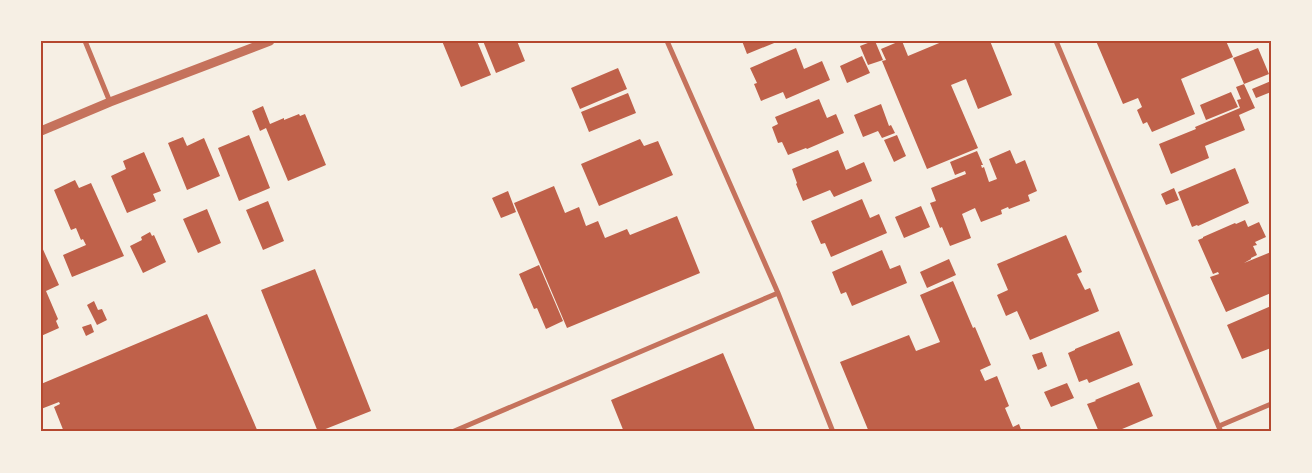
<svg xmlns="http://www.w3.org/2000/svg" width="1312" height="473" viewBox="0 0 1312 473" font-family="Montserrat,sans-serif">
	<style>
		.building { fill: #bf614a }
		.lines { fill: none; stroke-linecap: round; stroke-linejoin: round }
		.minor { stroke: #c5725c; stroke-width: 5 }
		.tertiary { stroke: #c5725c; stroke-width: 9 }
		.neatline { fill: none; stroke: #b5482f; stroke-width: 2 }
	</style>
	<rect width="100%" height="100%" fill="#f6efe4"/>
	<path class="building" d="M442,41H477L491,75L461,87Z
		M483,41H517L525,61L496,73Z
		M742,41H779L747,54Z
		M873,41H875L883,60L868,65L860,46Z
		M900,41H902L908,56L944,41H990L1012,95L978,109L966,79L951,85L978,148L927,169L882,61L886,60L881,49Z
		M1096,41H1226L1233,57L1181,79L1195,114L1152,132L1147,122L1143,124L1137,110L1142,107L1138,98L1123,104Z
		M796,48L804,69L822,61L830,80L786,99L783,92L761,101L754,84L757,83L750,68Z
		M1258,48L1269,74L1244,84L1255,108L1239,115L1245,130L1205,146L1209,158L1171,174L1159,144L1196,129L1195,127L1240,108L1237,100L1241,99L1236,87L1244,84L1233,58Z
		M862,56L870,73L847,83L840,66Z
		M618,68L627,89L580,109L571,88Z
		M1271,81V92L1256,98L1252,89Z
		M1231,92L1238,107L1206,120L1200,105Z
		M628,93L636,113L589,132L581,112Z
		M819,99L827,118L836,114L844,133L807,149L806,148L788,155L782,142L778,143L772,127L778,124L775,117Z
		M881,104L889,126L891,125L895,133L882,138L878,131L863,137L854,115Z
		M263,106L270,124L284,118V120L299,114L300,116L305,114L326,165L288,181L266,128L260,131L252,111Z
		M249,135L270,188L239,201L218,148Z
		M897,135L906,156L894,162L884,140Z
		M183,137L187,146L204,138L220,176L187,190L168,143Z
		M640,139L644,146L658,141L673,175L599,206L581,164Z
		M838,150L846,170L864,162L872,181L834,197L830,190L803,201L796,184L797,183L792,169Z
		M1010,150L1016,164L1025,160L1037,191L1028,195L1030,201L1009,209L1008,207L1001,210L1002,214L981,222L975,208L962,214L971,238L950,246L942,227L940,228L930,203L936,201L931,188L966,174L965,171L955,175L950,162L977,151L983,165H981L982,168L984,167L989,182L997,179L989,159Z
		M144,152L161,191L153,194L156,201L127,213L111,176L126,169L123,161Z
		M1235,168L1249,203L1198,226L1197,225L1192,227L1178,192Z
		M75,180L79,188L91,183L124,256L72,277L63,255L86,245L83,239L81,240L76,228L71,230L54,190Z
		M554,186L565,213L579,207L586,226L598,221L605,238L627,229L630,235L677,216L700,273L567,328L514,203Z
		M1174,188L1179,200L1166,205L1161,194Z
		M508,191L516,212L501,218L492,198Z
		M862,199L870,218L879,214L887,233L831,257L825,243L821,244L811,221Z
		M268,201L284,241L263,250L246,210Z
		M921,206L930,227L904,238L895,217Z
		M207,209L221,243L198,253L183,219Z
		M1245,220L1248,227L1259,222L1266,237L1255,242L1257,245L1253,246L1257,255L1251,258V259L1244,263L1271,252V293L1226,312L1210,277L1219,274L1218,272L1213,274L1198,240L1203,238V237L1235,223L1236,224Z
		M150,232L152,236L154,235L166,262L143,273L130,246L142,240L141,237Z
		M1066,235L1082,272L1077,274L1085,290L1090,288L1099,311L1030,340L1017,311L1006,316L997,295L1008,290L997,264Z
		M41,245L59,285L46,291L58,319L56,321L59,328L41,336Z
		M882,250L890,269L900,265L907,283L852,306L846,292L841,294L832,272Z
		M949,259L956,275L927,288L920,272Z
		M539,265L563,321L546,329L537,308L534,309L519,274Z
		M315,269L371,411L318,432L261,290Z
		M953,281L973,328L975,327L991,365L980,370L985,381L997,376L1009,406L1005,408L1013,427L1019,424L1022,432H869L840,362L909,335L916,351L940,342L920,295Z
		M94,301L98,310L102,309L107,320L97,325L87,305Z
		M1271,306V348L1242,359L1227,325Z
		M207,314L258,432H64L54,407L60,404L59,402L41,409V384Z
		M91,324L94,332L86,336L82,327Z
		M1119,331L1133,365L1089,383L1087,379L1079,382L1068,353L1075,350V349Z
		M1042,352L1047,366L1038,370L1032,355Z
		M723,353L756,432H624L611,400Z
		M1139,382L1153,416L1115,432H1109L1108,430L1099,432L1087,404L1096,401L1095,400Z
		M1067,383L1074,398L1051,407L1044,392Z"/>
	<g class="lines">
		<path class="minor" d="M85,41L110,102
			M667,41L778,293L833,432
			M1056,41L1221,432
			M1219,426L1271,404
			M452,432L778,293"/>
		<path class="tertiary" d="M41,131L110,102L270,41"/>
	</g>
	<rect width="1312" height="473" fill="none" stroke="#f6efe4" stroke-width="85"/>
	<rect x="42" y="42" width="1228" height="388" class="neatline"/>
</svg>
